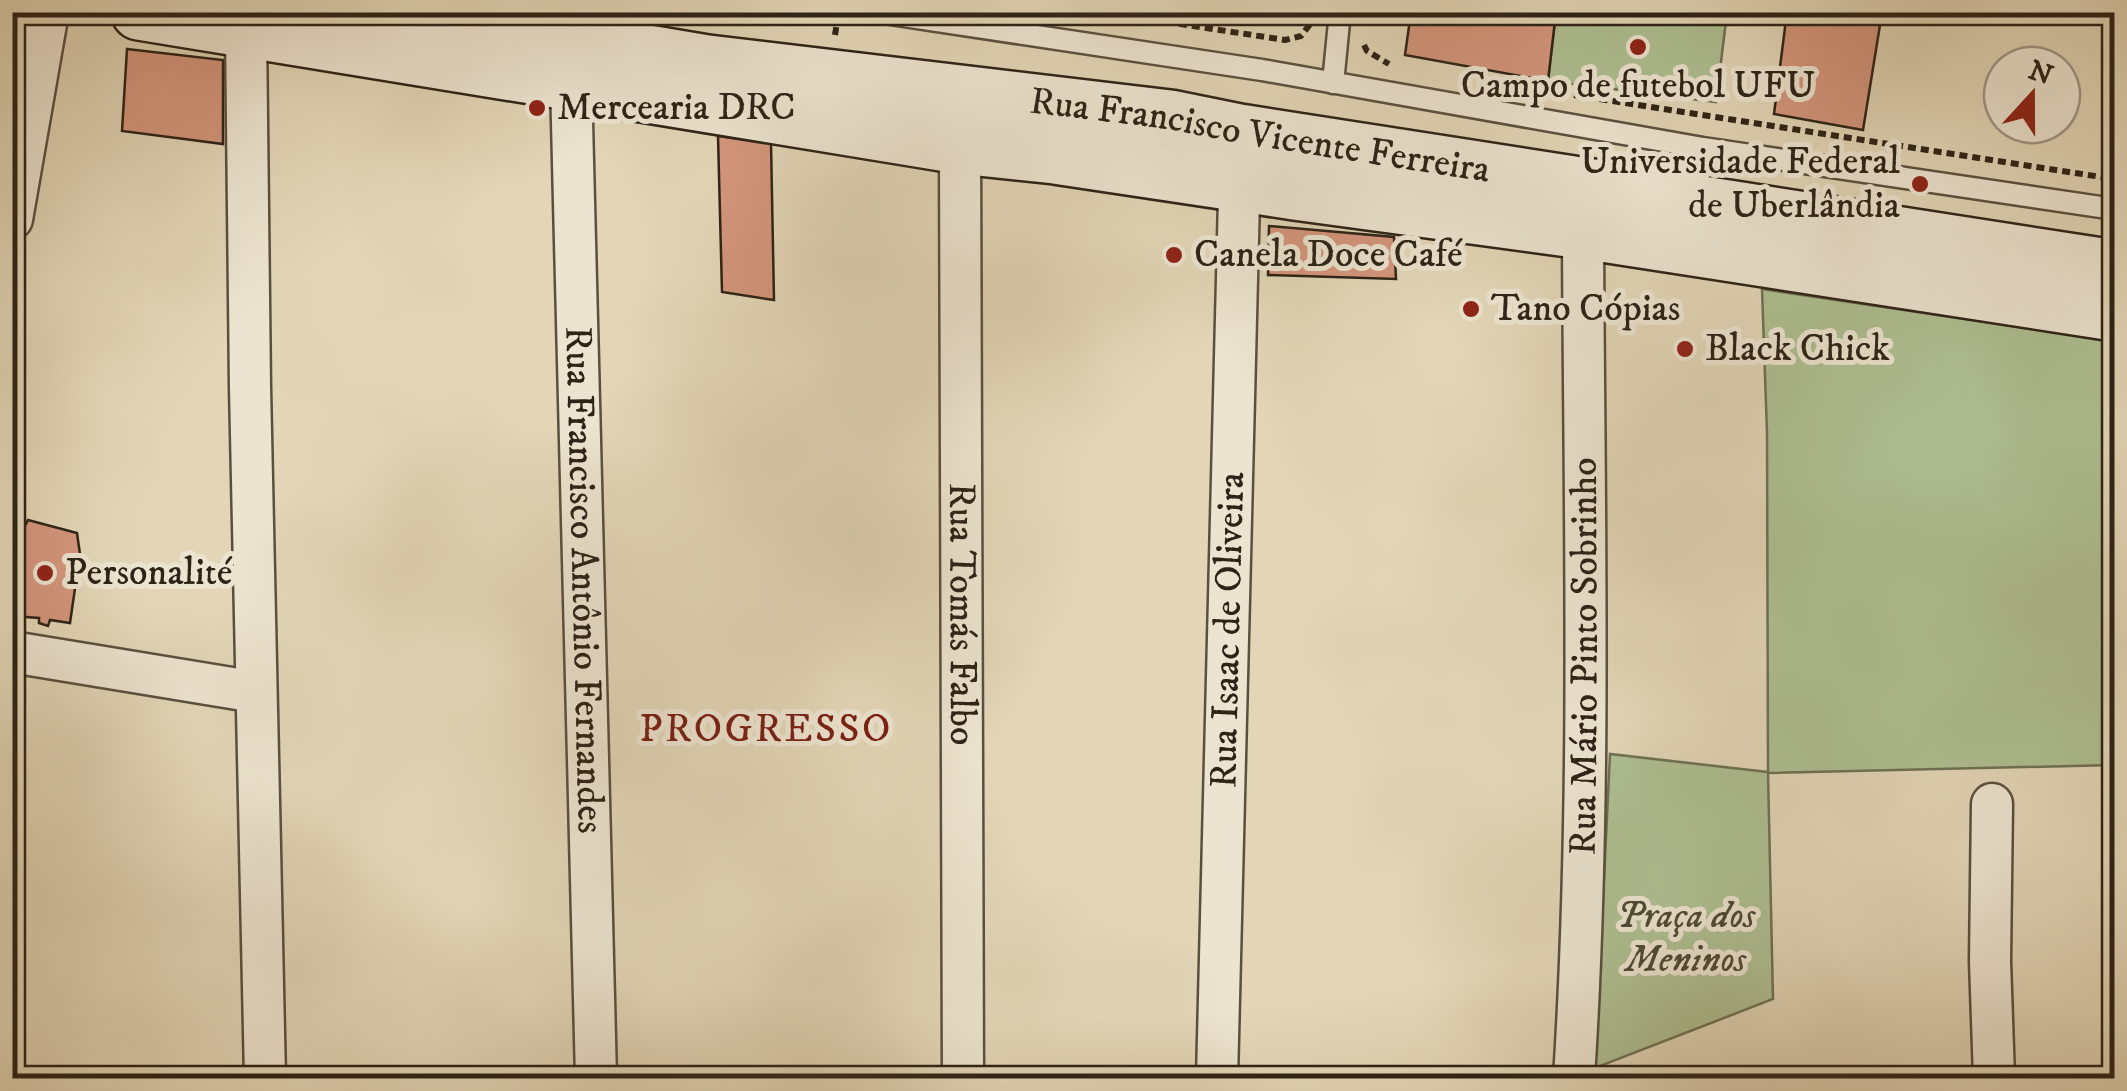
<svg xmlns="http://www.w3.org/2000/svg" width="2127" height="1091" viewBox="0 0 2127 1091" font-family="'IM FELL DW Pica',serif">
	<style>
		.green { fill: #aebf92; stroke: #6e7154; stroke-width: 2.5 }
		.building { fill: #d4967d; stroke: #2d2317; stroke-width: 2.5 }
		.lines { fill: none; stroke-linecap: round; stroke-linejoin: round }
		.service-casing { stroke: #5a503f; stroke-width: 25 }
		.minor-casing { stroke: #5a503f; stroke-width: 45 }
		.secondary-casing { stroke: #2d2317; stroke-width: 60 }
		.path { stroke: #2d2317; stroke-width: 6; stroke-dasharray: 8 5; stroke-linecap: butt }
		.service { stroke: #ece4d0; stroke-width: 20 }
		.minor { stroke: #ece4d0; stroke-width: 40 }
		.secondary { stroke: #ece4d0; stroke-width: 55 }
		.poi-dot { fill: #8f2418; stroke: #ece4d0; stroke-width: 4 }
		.labels { text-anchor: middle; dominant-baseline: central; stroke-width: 10; stroke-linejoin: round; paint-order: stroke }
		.poi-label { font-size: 38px; fill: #2d2317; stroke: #ece4d0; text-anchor: start }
		.street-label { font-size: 38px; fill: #2d2317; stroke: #ece4d0 }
		.park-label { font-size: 38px; font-style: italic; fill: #4d4a36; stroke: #ece4d0 }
		.neighbourhood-label { font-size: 40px; letter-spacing: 2.5px; fill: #7a1f14; stroke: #ece4d0 }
	</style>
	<rect width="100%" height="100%" fill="#e2d6b7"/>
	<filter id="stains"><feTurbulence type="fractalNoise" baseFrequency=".002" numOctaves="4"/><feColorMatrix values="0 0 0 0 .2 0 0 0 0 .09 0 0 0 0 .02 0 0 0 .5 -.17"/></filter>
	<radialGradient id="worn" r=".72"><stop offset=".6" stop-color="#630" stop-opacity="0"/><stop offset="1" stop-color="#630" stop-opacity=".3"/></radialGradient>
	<path class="green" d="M1556,13H1727L1716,102L1548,81Z
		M1762,289L2114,341V765L1768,773L1773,999L1595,1068L1610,754L1768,772L1767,433Z"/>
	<path class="building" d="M1411,12H1556L1548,81L1405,55Z
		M1787,12H1844L1881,19L1863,130L1774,114Z
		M2046,12H2114V23Z
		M127,49L223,60V144L122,131Z
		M718,136L771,143L774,300L722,292Z
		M1269,226L1394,237L1396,279L1268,275Z
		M28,520L77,533L80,554L70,623L50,620L48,626L39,623V618L12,616V554L18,548V525L25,526Z"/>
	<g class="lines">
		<g class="service-casing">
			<path id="service" d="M877,12L1262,70L1703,148L2114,209
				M1333,83L1340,12"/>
		</g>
		<g class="minor-casing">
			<g id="minor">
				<path d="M246,31L250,387L265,1078"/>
				<path id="s1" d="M571,82L596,1078"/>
				<path id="s2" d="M960,146L963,1078"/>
				<path d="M12,219L48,12"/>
				<path d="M12,652L256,692"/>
				<path d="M1992,804L1990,961L1994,1078"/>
				<path id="s3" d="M1217,1078L1240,158"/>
				<path id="s4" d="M1574,1078C1592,796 1584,514 1583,231"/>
			</g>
		</g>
		<g class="secondary-casing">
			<g id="secondary">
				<path d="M139,12L960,146L1055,156L1295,192L1583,231L2114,313"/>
				<path id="s5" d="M404,12L708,63L1170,118L1239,132L2114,268"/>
			</g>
		</g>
		<path class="path" d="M1102,12L1285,40L1301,36L1311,23
			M835,35L837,22
			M1364,45L1367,51L1389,64
			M1574,95L2114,179"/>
		<use href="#service" class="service"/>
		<use href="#minor" class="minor"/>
		<use href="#secondary" class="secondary"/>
	</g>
	<g class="poi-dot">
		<circle cx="1638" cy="47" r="10"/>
		<circle cx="537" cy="108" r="10"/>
		<circle cx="1920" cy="184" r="10"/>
		<circle cx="1174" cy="255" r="10"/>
		<circle cx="1471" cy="309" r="10"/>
		<circle cx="1685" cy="349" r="10"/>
		<circle cx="45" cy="573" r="10"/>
	</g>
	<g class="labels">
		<g class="poi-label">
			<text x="1638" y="86" text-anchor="middle">Campo de futebol UFU</text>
			<text x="557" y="108">Mercearia DRC</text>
			<text x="1900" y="162" text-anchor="end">Universidade Federal<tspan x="1900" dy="44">de Uberlândia</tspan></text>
			<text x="1194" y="255">Canela Doce Café</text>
			<text x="1491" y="309">Tano Cópias</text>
			<text x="1705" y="349">Black Chick</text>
			<text x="65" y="573">Personalité</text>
		</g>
		<g class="street-label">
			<text stroke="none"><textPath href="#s5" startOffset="865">Rua Francisco Vicente Ferreira</textPath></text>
			<text stroke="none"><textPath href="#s1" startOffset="498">Rua Francisco Antônio Fernandes</textPath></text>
			<text stroke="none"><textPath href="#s2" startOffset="468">Rua Tomás Falbo</textPath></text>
			<text stroke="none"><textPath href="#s3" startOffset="448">Rua Isaac de Oliveira</textPath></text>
			<text stroke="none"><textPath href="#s4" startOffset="422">Rua Mário Pinto Sobrinho</textPath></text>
		</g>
		<g class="park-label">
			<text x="1686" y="916">Praça dos<tspan x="1686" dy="44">Meninos</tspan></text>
		</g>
		<g class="neighbourhood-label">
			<text x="766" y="730">PROGRESSO</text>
		</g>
	</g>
	<rect width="2127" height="1091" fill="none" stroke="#e2d6b7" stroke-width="50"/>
	<rect x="15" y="15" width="2097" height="1061" fill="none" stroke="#2d2317" stroke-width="5"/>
	<rect x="25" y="25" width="2077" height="1041" fill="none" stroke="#2d2317" stroke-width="2.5"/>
	<g transform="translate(2032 95) rotate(21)"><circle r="48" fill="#ece4d0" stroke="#a09786" stroke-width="2.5"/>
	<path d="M0-8L18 38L0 25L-18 38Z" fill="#8f2418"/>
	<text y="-15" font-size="28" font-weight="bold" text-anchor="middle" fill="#2d2317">N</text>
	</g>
	<rect width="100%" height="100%" filter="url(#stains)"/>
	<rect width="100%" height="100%" fill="url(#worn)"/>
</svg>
